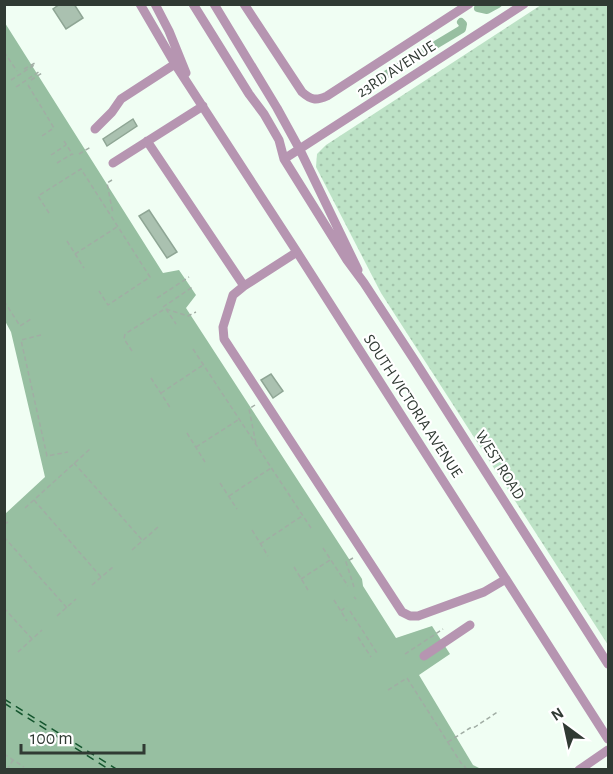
<svg xmlns="http://www.w3.org/2000/svg" width="613" height="774" viewBox="0 0 613 774" font-family="'Alegreya Sans',sans-serif">
	<style>
		.grass { fill: url(#grass-dots) }
		.water { fill: #97bfa1 }
		.lines { fill: none; stroke-linecap: round; stroke-linejoin: round }
		.canal { stroke: #97bfa1; stroke-width: 8 }
		.ferry { stroke: #14552e; stroke-width: 1.5; stroke-dasharray: 8 6; stroke-linecap: butt }
		.building { fill: #aac1b0; stroke: #8ea594; stroke-width: 1.5 }
		.path { stroke: #a1ada4; stroke-width: 1.5; stroke-dasharray: 4.5 3; stroke-linecap: butt }
		.minor { stroke: #b695b1; stroke-width: 9 }
		.labels { text-anchor: middle; dominant-baseline: central; stroke-width: 4.5; stroke-linejoin: round; paint-order: stroke }
		.street-label { font-size: 16px; fill: #303a33; stroke: #fff }
	</style>
	<defs>
		<pattern id="grass-dots" width="8" height="8" patternUnits="userSpaceOnUse" patternTransform="scale(1.5)"><rect width="8" height="8" fill="#bde2c6"/><path d="M2 2h.1M6 6h.1" fill="none" stroke="#a3c3ab" stroke-width="1.8" stroke-linecap="round"/></pattern>
	</defs>
	<rect width="100%" height="100%" fill="#f0fef3"/>
	<path class="grass" d="M541,5H608V645L381,293L316,167L317,154L326,145Z"/>
	<path class="water" d="M5,23L163,273L179,270L196,295L186,308L362,579L363,586L396,638L432,626L450,654L419,675L473,765L481,769H5V514L45,477L11,332L5,321Z"/>
	<g class="lines">
		<path class="canal" d="M478,8L487,10L498,4
			M372,83L462,29L463,24L461,22"/>
		<path class="ferry" d="M4,699L118,770
			M4,703L110,770"/>
	</g>
	<path class="building" d="M60,4H74L83,18L66,29L53,9Z
		M133,119L137,126L107,146L103,139Z
		M149,210L177,252L167,258L139,216Z
		M271,374L283,391L273,398L261,380Z"/>
	<g class="lines">
		<path class="path" d="M4,52L17,71
			M24,69L35,63
			M11,80L36,64
			M31,80L42,73
			M28,85L54,128L42,136
			M16,87L40,71
			M64,141L73,155
			M79,154L91,147
			M51,155L66,145
			M57,163L72,154
			M112,180L107,183L113,214
			M49,213L38,196L81,169L150,277L108,305L99,291
			M67,241L84,268
			M75,254L117,227
			M157,298L189,277
			M4,301L20,326L31,319
			M163,307L194,286
			M166,309L188,316L196,312
			M41,335L21,340L47,456L68,452
			M193,349L311,528
			M132,351L124,339L125,334L163,310L166,309L176,324
			M151,378L171,409
			M161,393L203,365
			M255,405L249,409L256,444
			M187,433L205,462
			M196,447L238,420
			M74,463L143,541
			M220,483L237,509
			M229,496L271,468
			M34,500L101,577
			M25,508L90,449
			M4,524L8,522
			M252,530L268,556
			M4,537L67,608
			M260,544L302,516
			M323,548L348,586
			M132,550L158,527
			M353,558L346,562L354,587
			M294,567L308,590
			M301,579L330,560
			M92,585L113,567
			M354,597L356,599
			M334,600L347,621
			M4,608L32,639
			M341,611L347,606
			M350,611L377,653
			M57,616L76,599
			M358,637L371,657
			M18,652L42,630
			M405,654L443,629
			M388,690L407,678L461,763L463,764L467,770
			M448,742L470,728L475,727L499,711
			M4,754L24,767
			M7,770L13,760"/>
		<path class="minor" d="M140,4L175,64L297,252L608,739
			M155,4L169,31L186,73
			M193,4L249,94L264,114L279,140L284,159L347,260L364,283L415,361L608,664
			M214,4L277,108L300,150L358,270
			M244,4L302,92C311,100 316,101 327,96L469,4
			M95,129L112,112L121,99L175,64
			M147,141L244,286
			M284,159L524,4
			M113,163L203,106
			M297,252L244,286L233,295L223,327L224,339L402,612L410,616H418L484,592L506,579
			M424,656L470,625
			M579,770L608,750"/>
	</g>
	<g class="labels">
		<g class="street-label">
			<text transform="translate(396 69) rotate(-33)">23RD AVENUE</text>
			<text transform="translate(413 406) rotate(57)">SOUTH VICTORIA AVENUE</text>
			<text transform="translate(500 465) rotate(58)">WEST ROAD</text>
		</g>
	</g>
	<rect width="613" height="774" fill="none" stroke="#303a33" stroke-width="12"/>
	<g transform="translate(565 726) rotate(327)" stroke="#ffffff" stroke-width="4.5" paint-order="stroke">
	<path d="M0-4.5L10 22L0 15L-10 22Z" fill="#303a33"/>
	<text y="-9" font-size="16" font-weight="bold" text-anchor="middle" fill="#303a33">N</text>
	</g>
	<path d="M21 744v9h123v-9" fill="none" stroke="#303a33" stroke-width="3"/>
	<text x="30" y="744" font-size="18" fill="#303a33" stroke="#ffffff" stroke-width="4.5" paint-order="stroke">100 m</text>
</svg>
